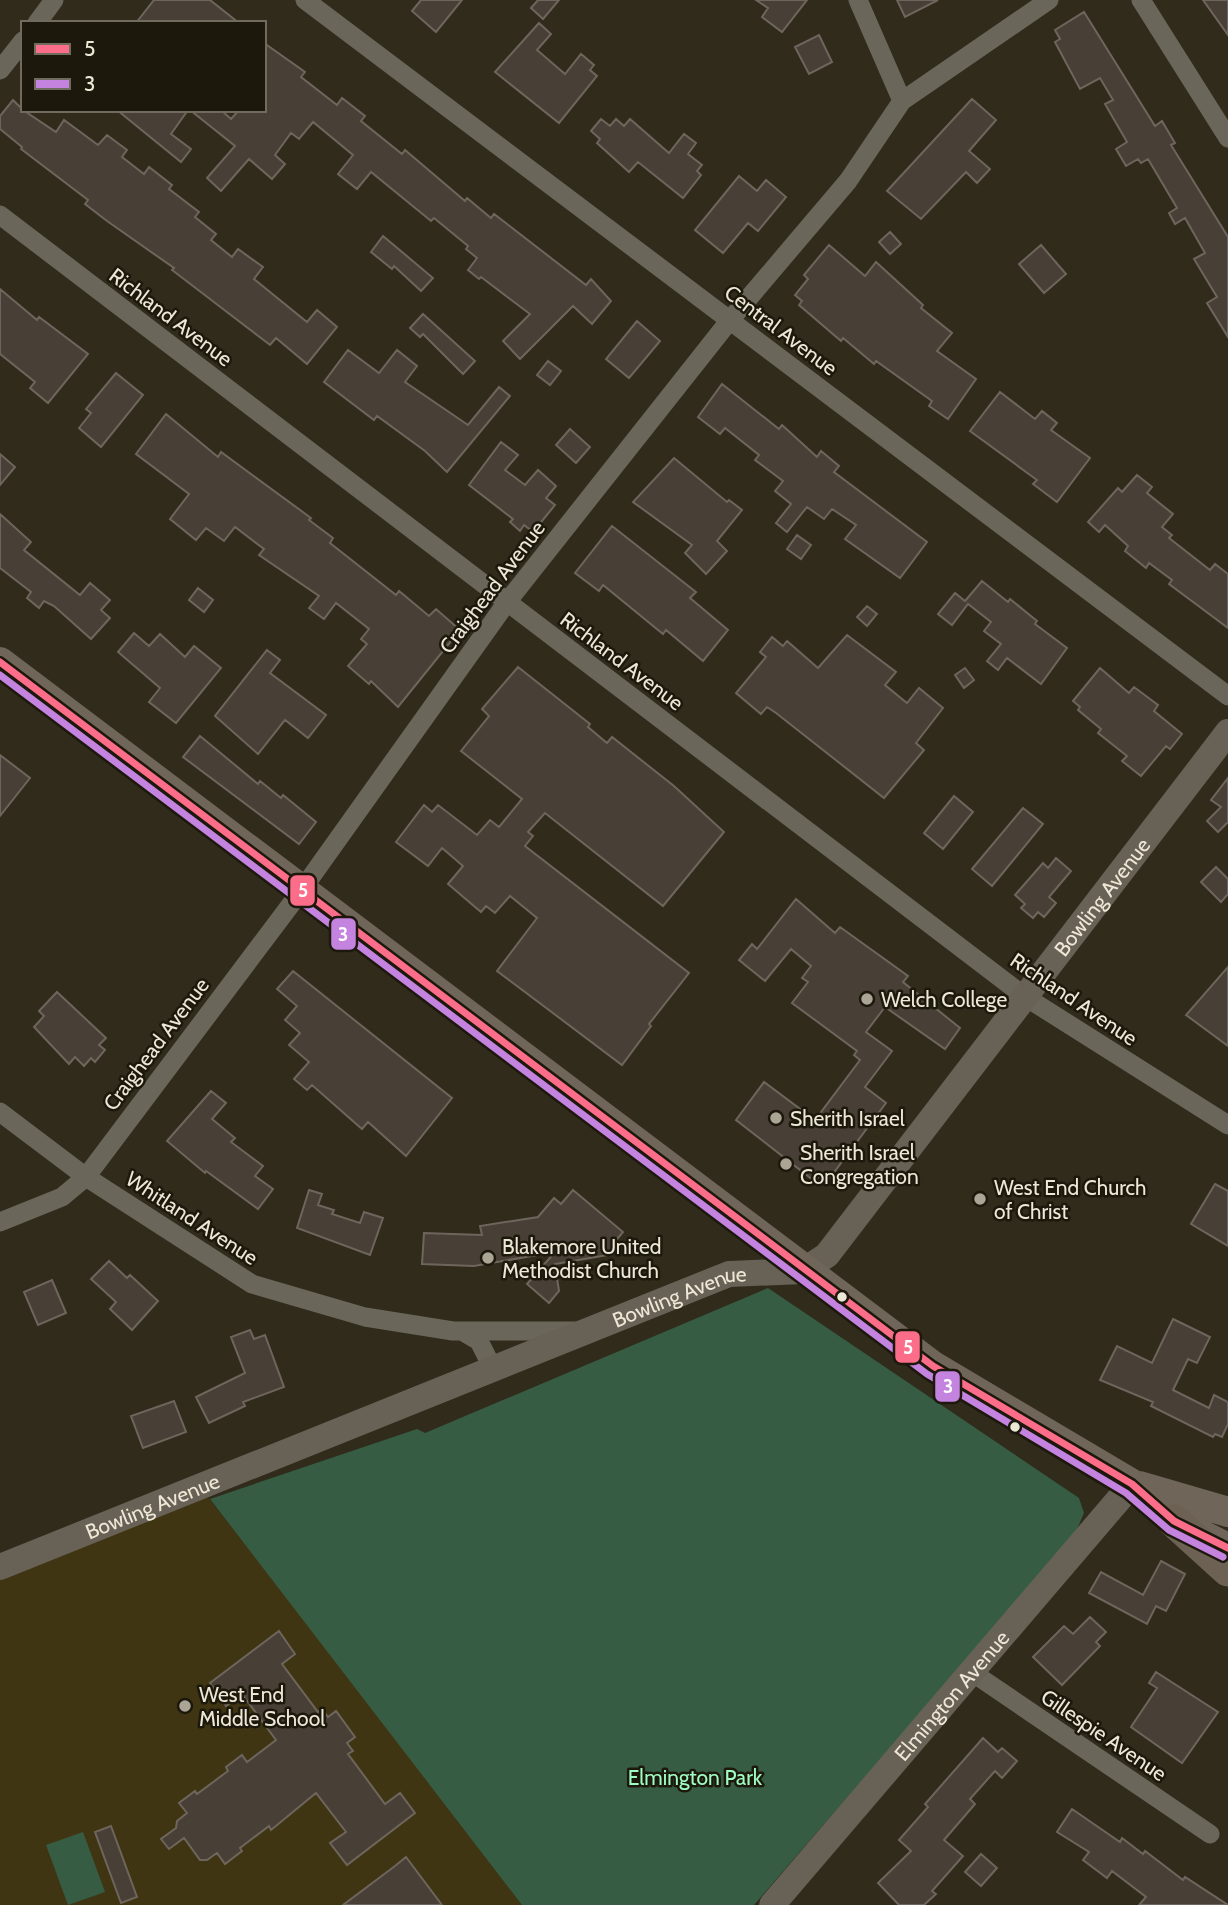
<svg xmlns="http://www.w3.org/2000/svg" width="1228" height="1905" viewBox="0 0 1228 1905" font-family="Cabin,sans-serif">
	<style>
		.built { fill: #403512 }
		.green { fill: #375c44 }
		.building { fill: #483f36; stroke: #6e655c; stroke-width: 2 }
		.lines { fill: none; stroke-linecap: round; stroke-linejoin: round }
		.street { stroke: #6a665a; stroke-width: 19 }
		.secondary { stroke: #686155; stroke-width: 26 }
		.primary { stroke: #6f6558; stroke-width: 30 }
		.highway { stroke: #6d6154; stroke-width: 33 }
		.bus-1-casing { stroke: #1c180c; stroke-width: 12 }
		.bus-2-casing { stroke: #1c180c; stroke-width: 12 }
		.bus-1 { stroke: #fb6d88; stroke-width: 7 }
		.bus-2 { stroke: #c483df; stroke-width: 7 }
		.poi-dot { fill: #aba595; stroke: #1c180c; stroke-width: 2.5 }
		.bus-dot { fill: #ede7d6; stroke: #1c180c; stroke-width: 2.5 }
		.labels { text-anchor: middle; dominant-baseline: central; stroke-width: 5; stroke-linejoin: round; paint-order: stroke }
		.street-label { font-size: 21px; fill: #ede7d6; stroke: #1c180c }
		.poi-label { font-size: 21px; fill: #ede7d6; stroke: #1c180c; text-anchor: start }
		.park-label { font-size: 21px; fill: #9dfdc3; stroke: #1c180c }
		.line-badge { stroke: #1c180c; stroke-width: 2.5 }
		.badge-label { font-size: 19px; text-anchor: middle; font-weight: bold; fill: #fff }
	</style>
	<rect width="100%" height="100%" fill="#302b1b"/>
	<path class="built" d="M200,1487L288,1599L522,1905H0V1567Z"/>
	<path class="green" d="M768,1288L1079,1498L1084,1513L1075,1534L754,1905H522L210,1499L417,1429L425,1433Z
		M83,1832L105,1892L68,1905L46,1845Z"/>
	<path class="building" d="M154,0H210L239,23H136Z
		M421,0H462L436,32L412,11Z
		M538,0H559L543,19L531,8Z
		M756,0H807L782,32L762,17L768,8Z
		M897,0H938L905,17Z
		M1203,0H1228V35Z
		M1084,12L1155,126L1162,121L1175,143L1171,145L1228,237V337L1207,303L1217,297L1194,259L1205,253L1185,218L1175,224L1169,213L1177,208L1148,159L1141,163L1138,159L1126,166L1116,149L1127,142L1105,104L1113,100L1100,78L1080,89L1055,42L1060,39L1055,30Z
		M539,23L551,34L537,50L565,74L581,54L594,65L590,70L597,76L559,123L495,72Z
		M819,35L832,62L809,74L795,47Z
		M264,43L305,72L301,77L337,105L342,98L365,116L361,121L402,154L405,150L465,201L467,198L491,218L494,214L586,285L591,279L611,301L592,324L573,306L520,359L503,341L530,314L481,277L479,279L468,270L477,258L466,249L468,246L434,218L431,221L371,172L357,189L338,174L353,155L313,122L299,139L291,133L275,155L285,164L272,179L249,159L221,191L207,178L235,146L190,110H221L231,119L239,110H264Z
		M972,99L996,120L969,151L990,169L977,183L966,172L921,219L887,191Z
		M13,100L23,110L56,132L64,120L98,145L107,135L127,150L122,157L144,174L149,167L172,185L169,189L199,212L195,217L216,234L211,240L232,257L238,249L263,267L254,279L307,322L317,310L337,327L307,364L276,338L270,345L172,270L174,268L107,221L85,204L88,200L21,149L22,147L0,129V116Z
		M117,110H188L171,134L191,149L181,162Z
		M601,119L610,126L616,119L624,126L630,119L669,153L684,134L696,143L688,154L702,165L697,171L701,175L683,198L638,162L629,172L597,143L600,139L591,131Z
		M739,176L757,191L766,180L786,197L758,231L748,223L723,253L695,230Z
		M890,232L901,244L890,254L879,242Z
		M383,236L433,278L421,291L394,266L392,269L371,252Z
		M829,245L865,276L876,262L923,305L921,308L952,333L937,351L976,379L948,419L929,406L932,401L876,361L874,364L843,338L841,341L799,305L802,301L795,295L808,279L804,275Z
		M1041,245L1066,274L1044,293L1019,264Z
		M0,289L37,320L39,317L88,354L48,403L30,388L35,382L0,354Z
		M423,314L475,361L463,374L423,334L420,337L410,328Z
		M637,321L660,341L629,378L606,359Z
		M348,350L379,373L397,350L417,366L405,382L468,425L499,387L510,396L447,472L425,451L377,416L374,420L324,382Z
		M548,361L561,371L550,385L537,375Z
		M116,373L143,395L101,447L79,428L91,413L86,409Z
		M722,384L779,429L782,425L817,457L821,451L839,466L834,472L927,542L900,578L845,539L856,525L832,509L824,519L807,507L787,532L776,523L791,504L775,491L783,481L755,460L759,455L725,428L720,434L698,417Z
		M1000,392L1035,419L1042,411L1057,423L1051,430L1090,458L1057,502L1033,484L1037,480L970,431Z
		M166,414L218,457L221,452L311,518L309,520L333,538L330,543L396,595L399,591L429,616L436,609L460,630L398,707L371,681L369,684L348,666L367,644L361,639L369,629L336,603L324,619L309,608L319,596L259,555L264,549L235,527L224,541L206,528L196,540L170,519L189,494L136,454Z
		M570,429L590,447L576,463L556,445Z
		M501,442L518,455L505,470L525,485L538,470L556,486L546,498L555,505L533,532L524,525L520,531L510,522L513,519L469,485Z
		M0,454L15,467L0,485Z
		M674,458L727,502L729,500L742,510L717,541L727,551L706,574L685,553L692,545L633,502Z
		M1137,475L1152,487L1147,493L1173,514L1162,527L1172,535L1169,538L1210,570L1215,564L1228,574V628L1169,584L1172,580L1149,563L1146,568L1125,551L1128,546L1105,525L1099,532L1088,522L1118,488L1122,492Z
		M0,514L31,542L24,550L80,595L90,583L110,600L101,610L110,618L91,639L54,606L44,601L39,608L27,598L31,592L0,568Z
		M612,526L696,592L690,598L728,630L703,661L666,630L663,634L603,585L599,591L575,573Z
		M797,535L811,545L801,559L787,549Z
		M982,581L1008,602L1010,599L1037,621L1035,624L1067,648L1041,684L1007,658L998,670L987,661L1001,644L984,631L991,622L968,604L952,625L938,614L955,593L965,601Z
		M198,588L213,600L204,612L189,600Z
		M867,606L877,614L867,626L857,617Z
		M134,633L149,646L160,634L185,657L194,646L221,668L176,723L149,702L160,688L118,652Z
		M847,635L896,672L885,685L907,703L919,688L943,708L916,743L924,750L884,798L776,713L767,707L761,714L736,693L766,657L760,652L772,637L783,646L787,641L818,668Z
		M267,650L280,660L270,673L326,715L308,738L285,720L258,754L215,716Z
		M518,667L590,724L588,727L607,743L612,737L674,786L724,832L663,906L545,813L528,832L533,836L525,846L689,973L649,1024L651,1026L622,1065L497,971L537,918L510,896L495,913L486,906L481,912L448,884L463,866L442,848L428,866L396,842L424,805L432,812L438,805L477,835L490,820L499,827L522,799L461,751L489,716L482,709Z
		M965,668L974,680L964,688L955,675Z
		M1100,668L1129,693L1134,687L1158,705L1154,711L1182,734L1170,749L1166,746L1141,776L1122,761L1127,756L1098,733L1101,729L1078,710L1080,707L1073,701Z
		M200,736L258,784L260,781L281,798L283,795L316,822L299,844L183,757Z
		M0,755L30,778L0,816Z
		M1228,778V822L1218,832L1207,821L1221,807L1211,800Z
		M954,796L973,812L943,849L924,833Z
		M1023,808L1043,824L992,886L972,869Z
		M1056,858L1071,871L1049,897L1056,903L1044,917L1038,912L1033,918L1021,908L1025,904L1015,895L1043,863L1048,868Z
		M1216,867L1228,879V894L1221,902L1201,882Z
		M796,899L835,933L840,927L908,976L903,982L960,1028L945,1049L885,1007L866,1032L892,1051L865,1087L886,1103L826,1183L816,1175L813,1180L736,1120L764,1082L815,1120L860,1060L854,1055L857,1051L792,1003L808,982L802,978L811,966L791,949L765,981L739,960L752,944L757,949Z
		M1228,967V1046L1186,1015Z
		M293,971L452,1098L406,1156L368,1122L362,1129L312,1085L307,1090L294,1079L309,1062L289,1045L300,1033L285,1020L297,1006L277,989Z
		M57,992L106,1038L99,1045L105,1050L95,1062L91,1058L84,1066L75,1057L69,1064L34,1027L44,1016L39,1011Z
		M211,1091L226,1103L212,1119L235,1138L231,1142L263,1166L255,1176L273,1189L258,1209L206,1171L205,1173L167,1141Z
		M1215,1184L1228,1191V1246L1191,1224Z
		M309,1190L322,1194L318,1205L334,1210L332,1214L360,1223L364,1212L383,1218L370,1255L297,1228Z
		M573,1190L623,1232L612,1245L614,1254L555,1264L559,1291L549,1303L527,1284L555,1252L474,1266L422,1264L424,1233L482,1235L480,1226L538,1217L554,1198L561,1204Z
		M109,1261L127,1278L130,1275L158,1301L132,1330L110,1309L116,1302L91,1279Z
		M52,1280L66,1313L38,1325L24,1292Z
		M1173,1319L1210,1337L1197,1363L1188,1359L1173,1390L1209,1408L1214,1395L1228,1402V1424L1222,1437L1215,1434L1213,1437L1151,1406L1153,1402L1100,1380L1117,1346L1152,1363Z
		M250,1330L254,1339L265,1335L284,1387L243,1402L245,1406L209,1423L196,1397L245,1373L231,1337Z
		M174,1401L186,1432L143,1448L131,1416Z
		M1161,1561L1185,1574L1166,1611L1156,1606L1147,1624L1089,1593L1101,1572L1143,1595Z
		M1090,1617L1106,1632L1096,1642L1100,1646L1062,1685L1033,1657L1064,1626L1073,1634Z
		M279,1631L295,1654L282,1664L318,1712L322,1709L328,1717L336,1711L355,1737L347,1743L353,1751L348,1754L385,1804L400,1793L415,1813L347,1865L330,1843L346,1832L316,1793L271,1830L269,1826L240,1848L242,1851L225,1864L217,1853L207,1860H200L184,1838L169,1849L161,1839L176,1828L177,1821L187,1813L179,1803L195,1791L197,1794L228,1771L226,1767L242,1755L247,1762L276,1740L242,1694L226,1706L210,1683Z
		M1156,1672L1218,1712L1182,1763L1131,1727L1157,1688L1149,1683Z
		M983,1738L998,1752L1002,1748L1017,1761L1002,1778L995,1771L970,1799L975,1804L944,1840L963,1856L932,1891L936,1894L924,1905H899L878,1883L911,1851L899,1840L928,1807L925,1804Z
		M1072,1809L1120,1842L1122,1838L1143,1854L1145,1851L1183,1880L1185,1877L1228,1905H1139L1146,1897L1112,1871L1107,1878L1083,1860L1089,1852L1057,1832Z
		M111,1826L137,1897L121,1903L95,1832Z
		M981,1854L997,1868L981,1886L965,1872Z
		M406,1857L442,1905H343L395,1866Z"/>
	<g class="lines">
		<path class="street" d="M305,0L1228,696
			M858,0L902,101
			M1141,0L1228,138
			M37,23L54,0
			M0,70L23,41
			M0,215L1024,996L1228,1125
			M0,1112L86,1177L252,1284L365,1317L453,1331H577
			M0,1222L62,1197L86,1177L301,891L507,602L730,320L848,181L902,101L1049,0
			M462,1331L479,1341L493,1369
			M973,1673L1210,1834"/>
		<g class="secondary">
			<path id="s1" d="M0,1567L729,1274L803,1271L827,1255L1228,732"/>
			<path id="s2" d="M772,1905L1132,1484"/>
		</g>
		<path class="primary" d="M0,662L933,1366L1132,1484L1174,1521L1228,1548
			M1139,1486L1228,1512"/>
		<path class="highway" d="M1174,1521L1228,1570"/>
		<g class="bus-1-casing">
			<path id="bus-1" d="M0,662L933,1366L1132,1484L1174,1521L1228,1548"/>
		</g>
		<g class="bus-2-casing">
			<path id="bus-2" d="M0,675L927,1374L1126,1493L1169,1530L1223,1557"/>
		</g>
		<use href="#bus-1" class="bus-1"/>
		<use href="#bus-2" class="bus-2"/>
	</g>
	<g class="poi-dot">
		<circle cx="867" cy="999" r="7"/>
		<circle cx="776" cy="1118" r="7"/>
		<circle cx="786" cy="1164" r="7"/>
		<circle cx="980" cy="1199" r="7"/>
		<circle cx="488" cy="1258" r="7"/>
		<circle cx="185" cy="1706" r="7"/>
	</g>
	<g class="bus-dot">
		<circle cx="842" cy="1297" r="6"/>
		<circle cx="1015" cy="1427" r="6"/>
	</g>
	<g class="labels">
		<g class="street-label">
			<text transform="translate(171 317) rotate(37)">Richland Avenue</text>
			<text transform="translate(781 330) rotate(37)">Central Avenue</text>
			<text transform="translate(492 587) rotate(-53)">Craighead Avenue</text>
			<text transform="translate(622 661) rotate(37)">Richland Avenue</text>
			<text stroke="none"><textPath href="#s1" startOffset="1340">Bowling Avenue</textPath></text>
			<text transform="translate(1074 999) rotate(34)">Richland Avenue</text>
			<text transform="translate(156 1044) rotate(-53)">Craighead Avenue</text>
			<text transform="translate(192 1218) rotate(33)">Whitland Avenue</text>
			<text stroke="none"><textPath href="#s1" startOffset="732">Bowling Avenue</textPath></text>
			<text stroke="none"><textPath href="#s1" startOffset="164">Bowling Avenue</textPath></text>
			<text stroke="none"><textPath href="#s2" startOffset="276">Elmington Avenue</textPath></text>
			<text transform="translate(1104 1735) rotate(34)">Gillespie Avenue</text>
		</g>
		<g class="poi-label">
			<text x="881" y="999">Welch College</text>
			<text x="790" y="1118">Sherith Israel</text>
			<text x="800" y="1152">Sherith Israel<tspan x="800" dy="24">Congregation</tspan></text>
			<text x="994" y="1187">West End Church<tspan x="994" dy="24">of Christ</tspan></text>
			<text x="502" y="1246">Blakemore United<tspan x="502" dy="24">Methodist Church</tspan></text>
			<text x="199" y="1694">West End<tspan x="199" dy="24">Middle School</tspan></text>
		</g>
		<g class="park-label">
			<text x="695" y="1777">Elmington Park</text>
		</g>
	</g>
	<g class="line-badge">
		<rect x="289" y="874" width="27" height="33" rx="7" fill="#fb6d88"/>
		<rect x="330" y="917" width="27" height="34" rx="7" fill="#c483df"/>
		<rect x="894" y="1330" width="27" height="34" rx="7" fill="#fb6d88"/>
		<rect x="934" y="1370" width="27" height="33" rx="7" fill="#c483df"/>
	</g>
	<g class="badge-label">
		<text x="303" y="897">5</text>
		<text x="343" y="941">3</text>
		<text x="908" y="1354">5</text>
		<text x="948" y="1393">3</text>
	</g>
	<rect x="21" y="21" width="245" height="91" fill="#1c180c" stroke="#706b5d" stroke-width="2"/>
	<rect x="35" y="44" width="35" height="10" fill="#fb6d88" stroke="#706b5d" stroke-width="2"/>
	<text x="84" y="56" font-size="21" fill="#ede7d6">5</text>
	<rect x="35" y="79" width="35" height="10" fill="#c483df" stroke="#706b5d" stroke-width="2"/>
	<text x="84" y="91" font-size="21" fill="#ede7d6">3</text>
</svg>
